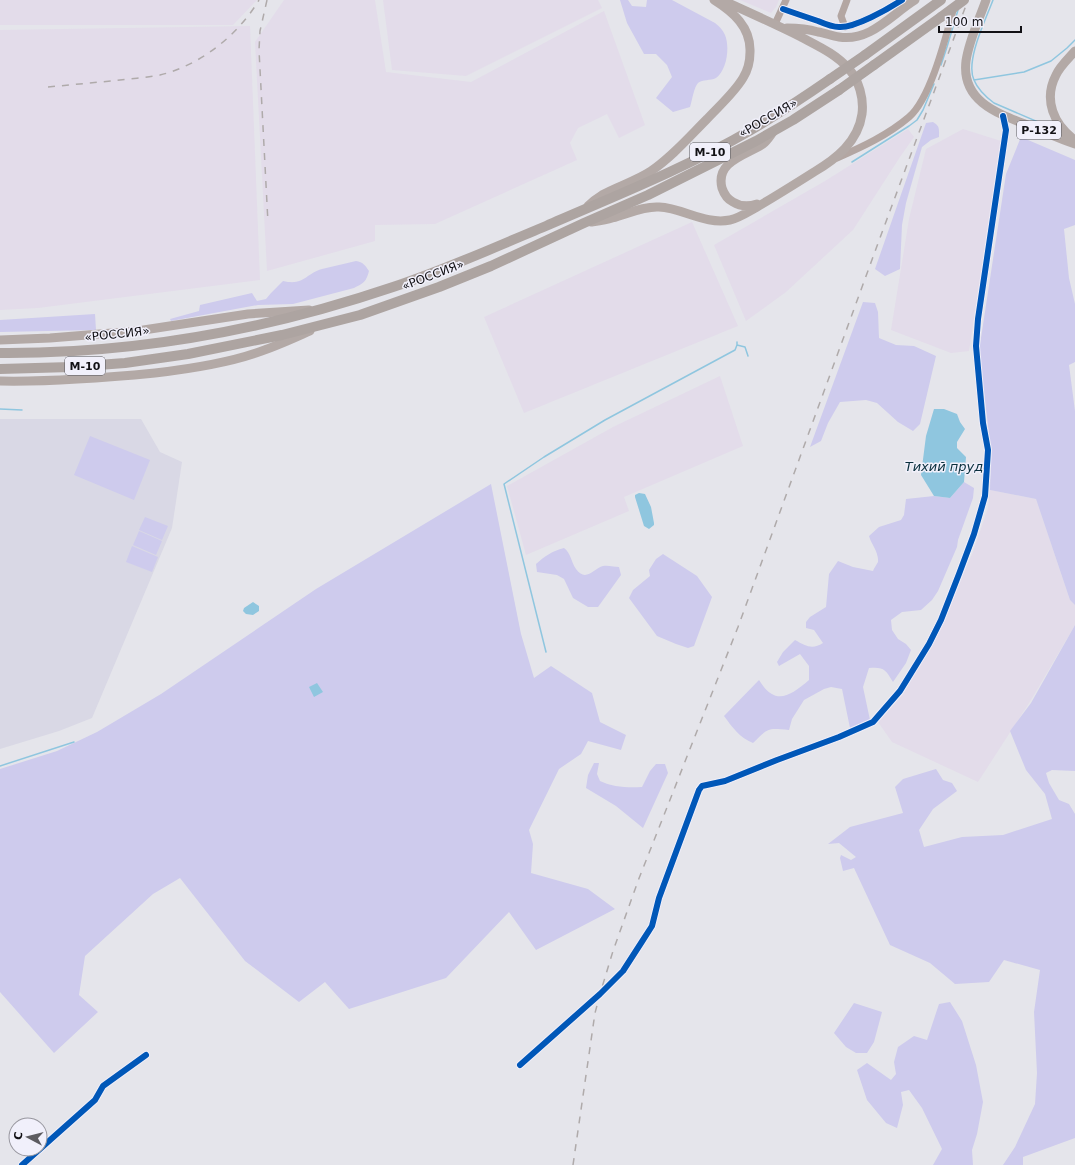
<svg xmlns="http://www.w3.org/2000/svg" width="1075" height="1165" viewBox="0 0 1075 1165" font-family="'DejaVu Sans',sans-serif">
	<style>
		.industrial { fill: #e3dcea }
		.built { fill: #d9d8e5 }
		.green { fill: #cecbed }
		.water { fill: #8fc6df }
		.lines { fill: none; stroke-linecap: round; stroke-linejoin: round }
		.stream { stroke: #8fc6df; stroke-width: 1.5 }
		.minor { stroke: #b3a6a2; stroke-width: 7 }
		.major { stroke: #b3a9a6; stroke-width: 9 }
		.highway { stroke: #ada4a1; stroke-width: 10 }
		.rail { stroke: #afaaaa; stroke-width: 1.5; stroke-dasharray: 7 7; stroke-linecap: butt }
		.highway-bridge { stroke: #ada4a1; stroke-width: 10 }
		.cycleway-casing { stroke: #f1f0fb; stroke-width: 8 }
		.cycleway { stroke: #0057b8; stroke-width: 6 }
		.labels { text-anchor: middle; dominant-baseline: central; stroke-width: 3; stroke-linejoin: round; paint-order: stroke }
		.shield { fill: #f1f0fb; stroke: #55545a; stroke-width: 1 }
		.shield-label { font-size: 11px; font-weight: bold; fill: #121115 }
		.street-label { font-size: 12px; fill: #121115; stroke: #f1f0fb }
		.water-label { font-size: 13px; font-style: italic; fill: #092f3d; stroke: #f1f0fb }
	</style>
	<rect width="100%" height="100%" fill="#e5e5eb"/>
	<path class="industrial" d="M0,0H257L233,25H0Z
		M284,0H375L386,72L471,82L604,11L645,125L619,138L607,114L578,128L570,143L577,160L435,224L375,225V241L267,271L255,42Z
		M383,0H598L602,8L466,76L392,70Z
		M740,0H779L776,7L771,13Z
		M250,26L260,280L38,308L0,310V30Z
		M908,129L914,137L900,157L853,230L786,292L746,321L714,245L825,181Z
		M963,129L1001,141L969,351L951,353L891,330L909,219L926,149Z
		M692,222L738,326L524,413L484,317Z
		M720,376L743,446L624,497L629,511L526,555L507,486L613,427Z
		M990,490L1036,499L1070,600L1075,605V625L1031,700L978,782L892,742L878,722L903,694L931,645L973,552L988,508Z"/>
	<path class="built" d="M0,419H141L160,452L182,462L172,528L92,718L59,731L0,749Z"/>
	<path class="green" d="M620,0H628L632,6L646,7L647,0H672L715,23C719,26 723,30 725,35C730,47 727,70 716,78C710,81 703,79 698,83C694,87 692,101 690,107L673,112L656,98L672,77L667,65L656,54H644L627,23Z
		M933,122C940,126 939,129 939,137L931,140L922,147L906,203L902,225L900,269L885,276L875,269L926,123Z
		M1021,137L1075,160V225L1064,229L1069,278L1075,304V362L1069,365L1075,411V605L1070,600L1036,499L990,490L991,450L979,351L1006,174Z
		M356,261C363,262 365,265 369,271C366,282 364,283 354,288L293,304L258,305L171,321L170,319L199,311L200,305L252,293L257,301L266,299L271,293L283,281C304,286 305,274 322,269C333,266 345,264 356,261Z
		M863,302L875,303L878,312L879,338L896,345L914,346L936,356L920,424L913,431L898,422L877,403L866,400L840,402L828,423L821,441L810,447Z
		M95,314L96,330L0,332V320Z
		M90,436L150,460L134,500L74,475Z
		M964,482L974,488L973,498L958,540L957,547L938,591L932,600L921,610L902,612L891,620L892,630L898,639L906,644L911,650L906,663L893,682C885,669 884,667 869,668L863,687L870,720L850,728L842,689L831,687L824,689L804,700L792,719L789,730C766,728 769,728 753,743C740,738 732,727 724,716L759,680C775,706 789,697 809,680V666L800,654L779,666L777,662L783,652L795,640C806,646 812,650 823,643L814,630L806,628V622L810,617L826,607L829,574L838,561L853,567L873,571C874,568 877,564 878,562C879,552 871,544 869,536L879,527L901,520L904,515L906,499L934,496L950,498Z
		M491,484L521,634L534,678L551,666L592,693L600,722L626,735L621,750L588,741L581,754L559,769L529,830L533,844L531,873L588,889L615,909L536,950L509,912L446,978L349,1009L325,982L299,1002L245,961L180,878L153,894L85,956L79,995L98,1012L54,1053L0,992V769L57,751L97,732L161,694L316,589Z
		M145,517L168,526L162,540L139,530Z
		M139,531L162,541L156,555L133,545Z
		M132,546L158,557L152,572L126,562Z
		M564,548C571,553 571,562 576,569C586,583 594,568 603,566C608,565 615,567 619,567L621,575L598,607H588L573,598L564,579L557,575L537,572L536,564C545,556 552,551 564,548Z
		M663,554L697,576L712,597L694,646L688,648L676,644L657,636L629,598L633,590L650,576L649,570L656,559Z
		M1075,625V771L1052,770L1046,773L1049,783L1059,800L1069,804L1075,814V1138L1023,1157V1165H1003L1015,1147L1035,1104L1037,1073L1034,1012L1040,970L1004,960L989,982L955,984L930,963L890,945L854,868L843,871L840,858L841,855L851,860L856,857L839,843L828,844L850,827L903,813L895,787L903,779L936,769L943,780L952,783L957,791L933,809L919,830L924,847L962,837L1003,835L1052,819L1045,794L1026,770L1010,731L1031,703Z
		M594,763H599L597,774L600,781C612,787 628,788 642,787L650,771L656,764H665L668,773L643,828L616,806L586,788L588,775Z
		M950,1002L962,1021L976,1065L983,1102L977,1134L972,1150L973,1165H933L942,1149L922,1108L909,1090L901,1092L903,1105L897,1128L886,1123L867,1100L857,1070L867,1063L891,1080L896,1074L894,1062L898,1047L914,1036L927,1040L939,1004Z
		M854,1003L882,1012L874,1042L867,1053H856L846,1047L834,1033Z"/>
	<path class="water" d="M934,409H944L957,414L960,422L965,429L957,442V448L966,457L964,482L950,498L934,496L921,475L926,436Z
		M639,493L645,494L651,507L654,523V525L649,529L644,526L635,497V495Z
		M253,602L259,606V611L253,615L246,614L243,611L244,608Z
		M317,683L323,692L314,697L309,687Z"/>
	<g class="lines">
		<path class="stream" d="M993,0C986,19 965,61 974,80C978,90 986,97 994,103L1052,128
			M941,65L947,47L958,10
			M974,80L1024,72L1051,61L1067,48L1075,40
			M852,162L909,126L917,120L923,110L934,84
			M737,345L745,347L748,356
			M0,409L22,410
			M546,652L504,484L544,457L605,420L735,350L737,345V342
			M0,766L74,742"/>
		<path class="minor" d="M783,9C794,13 806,17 818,21C825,24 832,27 839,27C855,28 888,9 902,0
			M775,24L786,0
			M845,27L841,16L847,0
			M837,158C862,147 888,135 909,117C931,98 946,36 954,7
			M520,1065L600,994L623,971L643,940L652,926L659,898L699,790L702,786L725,781L777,760L839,737L873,722L900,691L929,644L941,620L959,574L974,534L985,496L988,450L983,423L976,346L978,319L1006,130L1003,116
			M22,1165L95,1100L103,1086L146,1055"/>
		<path class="major" d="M986,0C979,20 969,40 966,61C961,102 999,114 1030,126C1045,132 1059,139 1075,144
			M787,28C797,28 808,29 818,32C825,33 832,36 839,37C870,42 891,15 915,0
			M1075,51C1068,59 1060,66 1056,75C1043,100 1054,125 1075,140
			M757,204C748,207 741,207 733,202C727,199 724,194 722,188C715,161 747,155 763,144C767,141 770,136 773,132
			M588,206C592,202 597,198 602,195C618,186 636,181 651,171C672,157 689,137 707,119C719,106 734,93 743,78C748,70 750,61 750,52C751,27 733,12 714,0
			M591,222C598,221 606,220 612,218C628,214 643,206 659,207C683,208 705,225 730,220C739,218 748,212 757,207C776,196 795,184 814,172C836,159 858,142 862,114C864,98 859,81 849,69C836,54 818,46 801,37C775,24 748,12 722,0
			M0,340L50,338L137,331L248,314L309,310
			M0,381C52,382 103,378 155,373C189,369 224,364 256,353C275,347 292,339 310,331"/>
		<path class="highway" d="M865,55L941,0
			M874,65L941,17
			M0,353C134,354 266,330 393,287C445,270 495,247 546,226C615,196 686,168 751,130C778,114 804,97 830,79
			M0,369L71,367L125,363L188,354L282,335L360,315L439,287L491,266L584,223L648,195L756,141L793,120L839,90"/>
		<path class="rail" d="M267,0L260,31L259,50L268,223
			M48,87C69,85 90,83 111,81C127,79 144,78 160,75C201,65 238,35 259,0
			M573,1165L595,1013L600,994L613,951L638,881L738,627L877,246L968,0"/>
		<path class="highway-bridge" d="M941,17L964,0
			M830,79L865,55
			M839,90L874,65"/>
		<g class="cycleway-casing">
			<path id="cycleway" d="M783,9C794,13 806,17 818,21C825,24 832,27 839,27C855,28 888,9 902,0
				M520,1065L600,994L623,971L643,940L652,926L659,898L699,790L702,786L725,781L777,760L839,737L873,722L900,691L929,644L941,620L959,574L974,534L985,496L988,450L983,423L976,346L978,319L1006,130L1003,116
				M22,1165L95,1100L103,1086L146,1055"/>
		</g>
		<use href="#cycleway" class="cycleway"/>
	</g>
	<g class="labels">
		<g class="shield">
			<rect x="1017" y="121" width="44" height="18" rx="3"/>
			<rect x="690" y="143" width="40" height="18" rx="3"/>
			<rect x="65" y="357" width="40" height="18" rx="3"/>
		</g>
		<g class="shield-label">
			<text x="1039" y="130">Р-132</text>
			<text x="710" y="152">М-10</text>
			<text x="85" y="366">М-10</text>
		</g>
		<g class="street-label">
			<text transform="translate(768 118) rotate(-30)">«РОССИЯ»</text>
			<text transform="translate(433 275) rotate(-21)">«РОССИЯ»</text>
			<text transform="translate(117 334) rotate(-6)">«РОССИЯ»</text>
		</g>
		<g class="water-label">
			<text x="944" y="466">Тихий пруд</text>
		</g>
	</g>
	<g transform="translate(28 1137) rotate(277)"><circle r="19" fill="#f1f0fb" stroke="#98979f"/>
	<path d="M0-3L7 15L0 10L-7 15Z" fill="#5c5b60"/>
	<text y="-6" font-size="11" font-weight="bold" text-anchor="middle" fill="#121115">С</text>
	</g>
	<path d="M939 26v6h82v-6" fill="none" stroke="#121115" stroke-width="2"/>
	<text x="945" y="26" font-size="12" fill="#121115" stroke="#f1f0fb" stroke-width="3" paint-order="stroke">100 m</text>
</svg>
